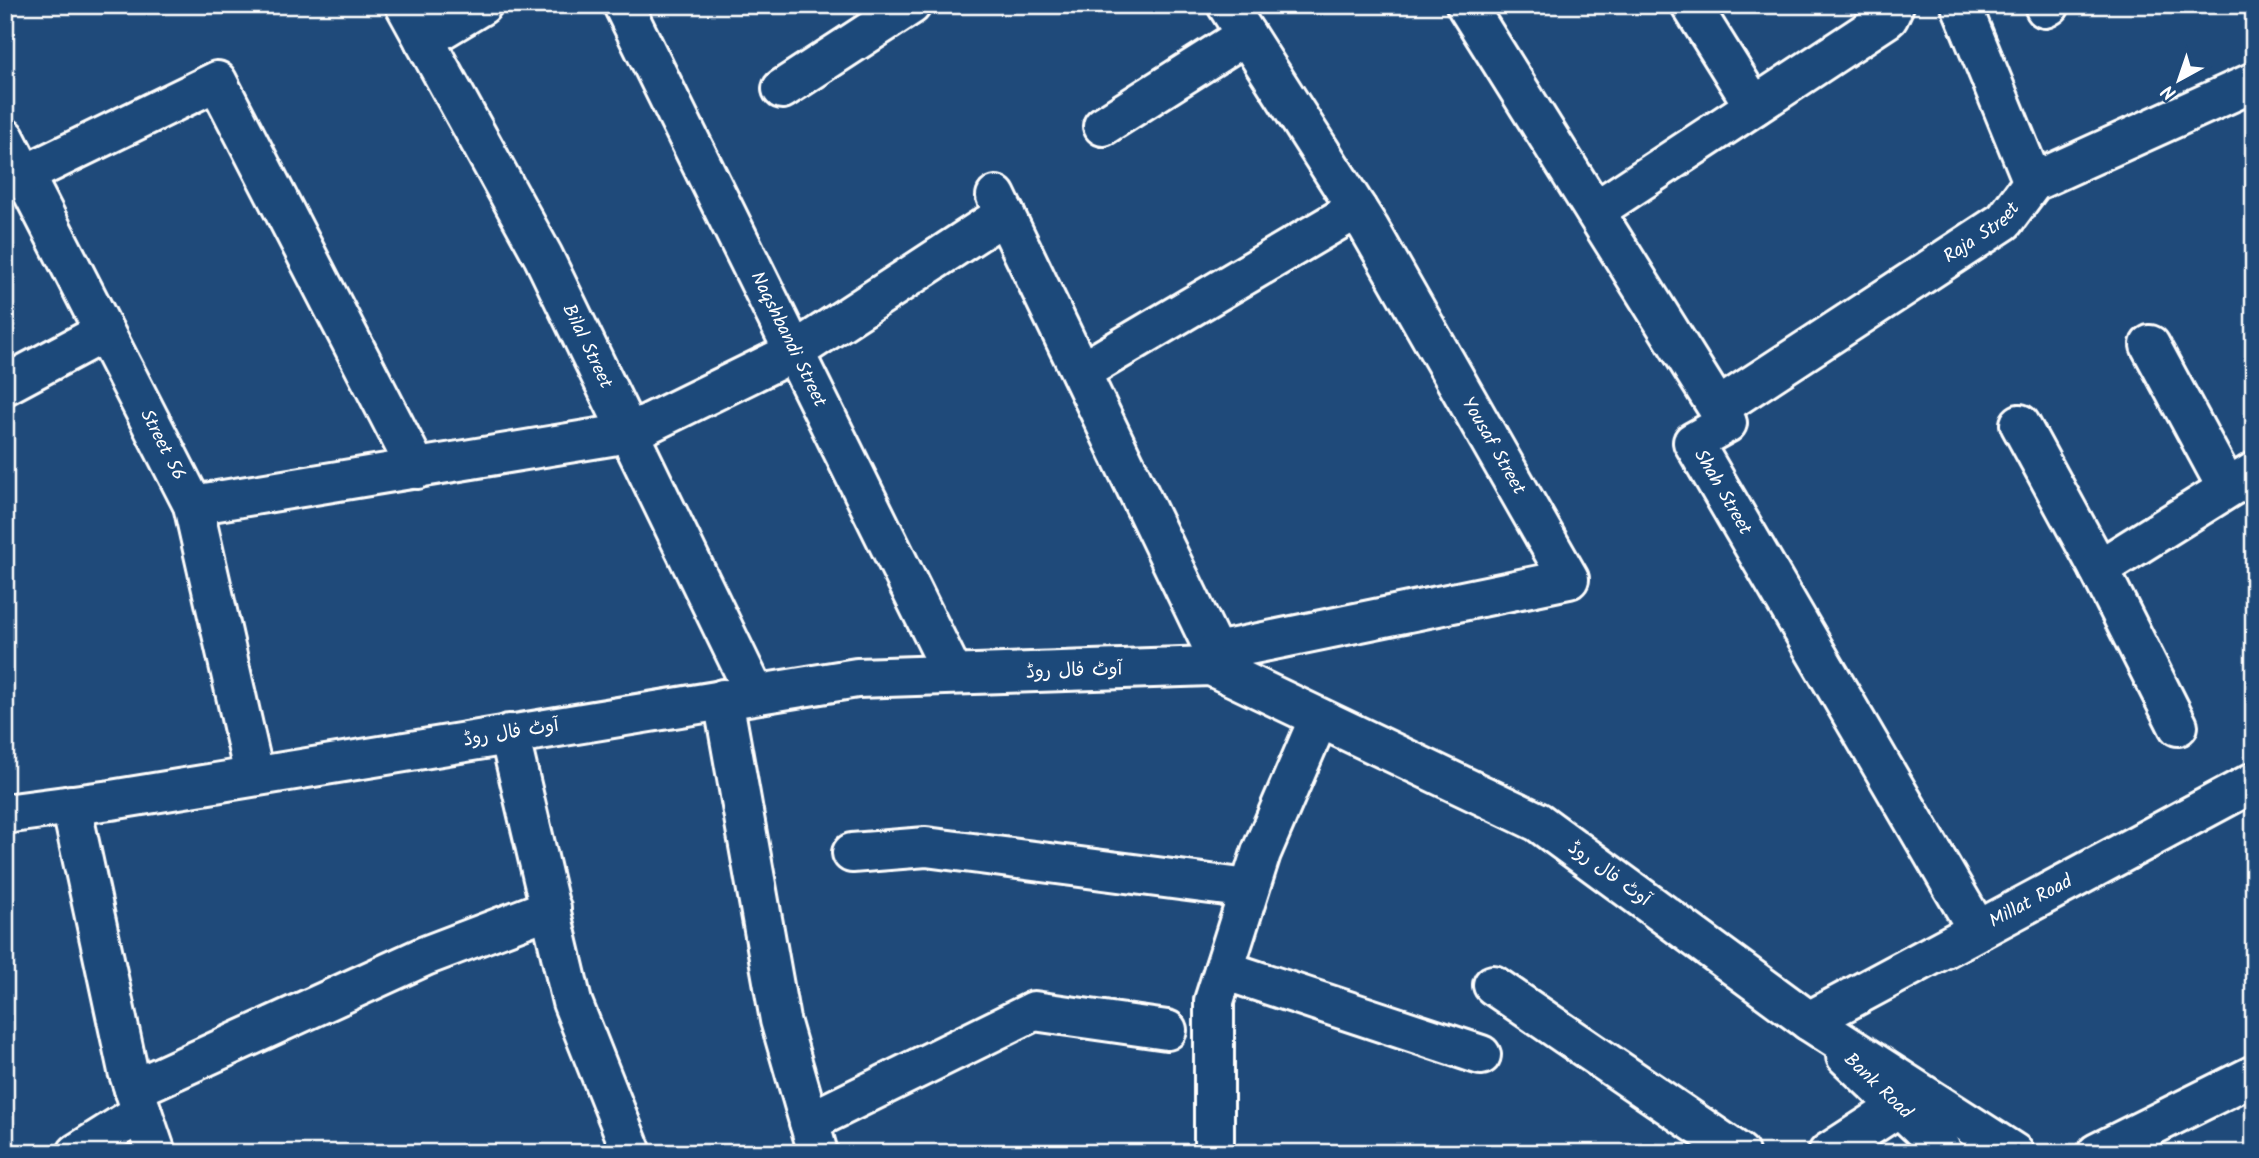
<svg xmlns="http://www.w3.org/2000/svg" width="2259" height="1158" viewBox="0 0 2259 1158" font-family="Kalam,'Playpen Sans Arabic',sans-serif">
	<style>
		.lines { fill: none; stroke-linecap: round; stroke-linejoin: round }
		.street-casing { stroke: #fff; stroke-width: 44 }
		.secondary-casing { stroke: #fff; stroke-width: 44 }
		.street { stroke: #1f4a7a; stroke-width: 38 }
		.secondary { stroke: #1f4a7a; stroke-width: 38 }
		.labels { text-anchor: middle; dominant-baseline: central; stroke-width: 5; stroke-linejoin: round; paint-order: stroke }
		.street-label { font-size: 19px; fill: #fff; stroke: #1f4a7a }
	</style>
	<rect width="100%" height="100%" fill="#1f4a7a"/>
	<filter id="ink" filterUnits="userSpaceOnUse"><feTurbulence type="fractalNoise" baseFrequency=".0143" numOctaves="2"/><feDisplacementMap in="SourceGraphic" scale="14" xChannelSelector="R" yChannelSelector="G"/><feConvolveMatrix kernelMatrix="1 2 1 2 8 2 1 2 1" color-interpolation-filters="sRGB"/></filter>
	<g filter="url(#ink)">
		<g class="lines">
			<g class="street-casing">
				<g id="street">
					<path id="s1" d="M405,5L543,256L755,694"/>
					<path id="s2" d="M623,5L953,674"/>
					<path id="s3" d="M1466,5L1727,423L1693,442L1977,929"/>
					<path d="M1691,5L1754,106"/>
					<path d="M1961,5L2033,182"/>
					<path d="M2045,8L2050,5"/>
					<path d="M424,40L482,5"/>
					<path d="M782,89L911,5"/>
					<path d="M1103,126L1246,35"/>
					<path id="s4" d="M5,138L193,505L254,775"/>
					<path d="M24,175L217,81L417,469"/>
					<path d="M996,196L1215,652L1211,666"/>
					<path d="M1595,211L1888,18L1894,5"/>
					<path d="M2150,345L2227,488"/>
					<path d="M1081,372L1357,209"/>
					<path d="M5,385L104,332"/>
					<path id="s5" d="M1718,408L2004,221L2033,182L2254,82"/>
					<path d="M2020,424L2099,569L2178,726"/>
					<path d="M193,505L629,433L794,352L1005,214"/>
					<path d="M2099,569L2254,472"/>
					<path d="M1215,652L1569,579L1369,228L1227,5"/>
					<path d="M723,699L780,1020L818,1153"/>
					<path d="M509,734L572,1002L632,1153"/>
					<path d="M71,805L128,1071L156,1153"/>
					<path d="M852,853L926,847L1249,889"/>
					<path d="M1224,970L1481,1055"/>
					<path d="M1493,985L1739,1153"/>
					<path id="s6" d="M1846,1056L1936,1142L1943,1153"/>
					<path d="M134,1089L425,956L551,908"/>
					<path d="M809,1122L1034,1011L1167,1030"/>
					<path d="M77,1153L142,1112"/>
					<path d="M1214,1153V1001L1261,853L1319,718"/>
					<path d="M1828,1153L1899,1107"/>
					<path d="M2097,1153L2254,1075"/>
				</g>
			</g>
			<g class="secondary-casing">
				<g id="secondary">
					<path d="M5,814L111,800L857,678L1211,666L1538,822L1809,1021L2014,1153"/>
					<path id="s7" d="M1809,1021L2254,782"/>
				</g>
			</g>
			<use href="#street" class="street"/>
			<use href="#secondary" class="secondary"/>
		</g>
	</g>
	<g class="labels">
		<g class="street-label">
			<text stroke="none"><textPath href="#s5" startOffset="317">Raja Street</textPath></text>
			<text stroke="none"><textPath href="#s2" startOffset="373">Naqshbandi Street</textPath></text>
			<text stroke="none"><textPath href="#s1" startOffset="387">Bilal Street</textPath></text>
			<text stroke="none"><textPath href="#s4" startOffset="345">Street 56</textPath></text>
			<text transform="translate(1493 446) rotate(60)">Yousaf Street</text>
			<text stroke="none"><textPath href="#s3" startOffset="590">Shah Street</textPath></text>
			<text transform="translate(1074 671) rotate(-2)">آوٹ فال روڈ</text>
			<text transform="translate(511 733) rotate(-9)">آوٹ فال روڈ</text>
			<text transform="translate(1609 874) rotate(36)">آوٹ فال روڈ</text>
			<text stroke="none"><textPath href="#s7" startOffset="252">Millat Road</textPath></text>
			<text stroke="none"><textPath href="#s6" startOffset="44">Bank Road</textPath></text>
		</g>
	</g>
	<rect width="2259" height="1158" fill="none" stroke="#1f4a7a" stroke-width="28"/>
	<rect x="14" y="14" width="2231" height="1130" fill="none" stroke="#fff" stroke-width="2.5" filter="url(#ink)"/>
	<g transform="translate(2179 80) rotate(220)" stroke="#1f4a7a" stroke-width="5" paint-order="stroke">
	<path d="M0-5L12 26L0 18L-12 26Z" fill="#ffffff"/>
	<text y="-10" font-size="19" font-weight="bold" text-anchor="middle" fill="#ffffff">N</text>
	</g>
</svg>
